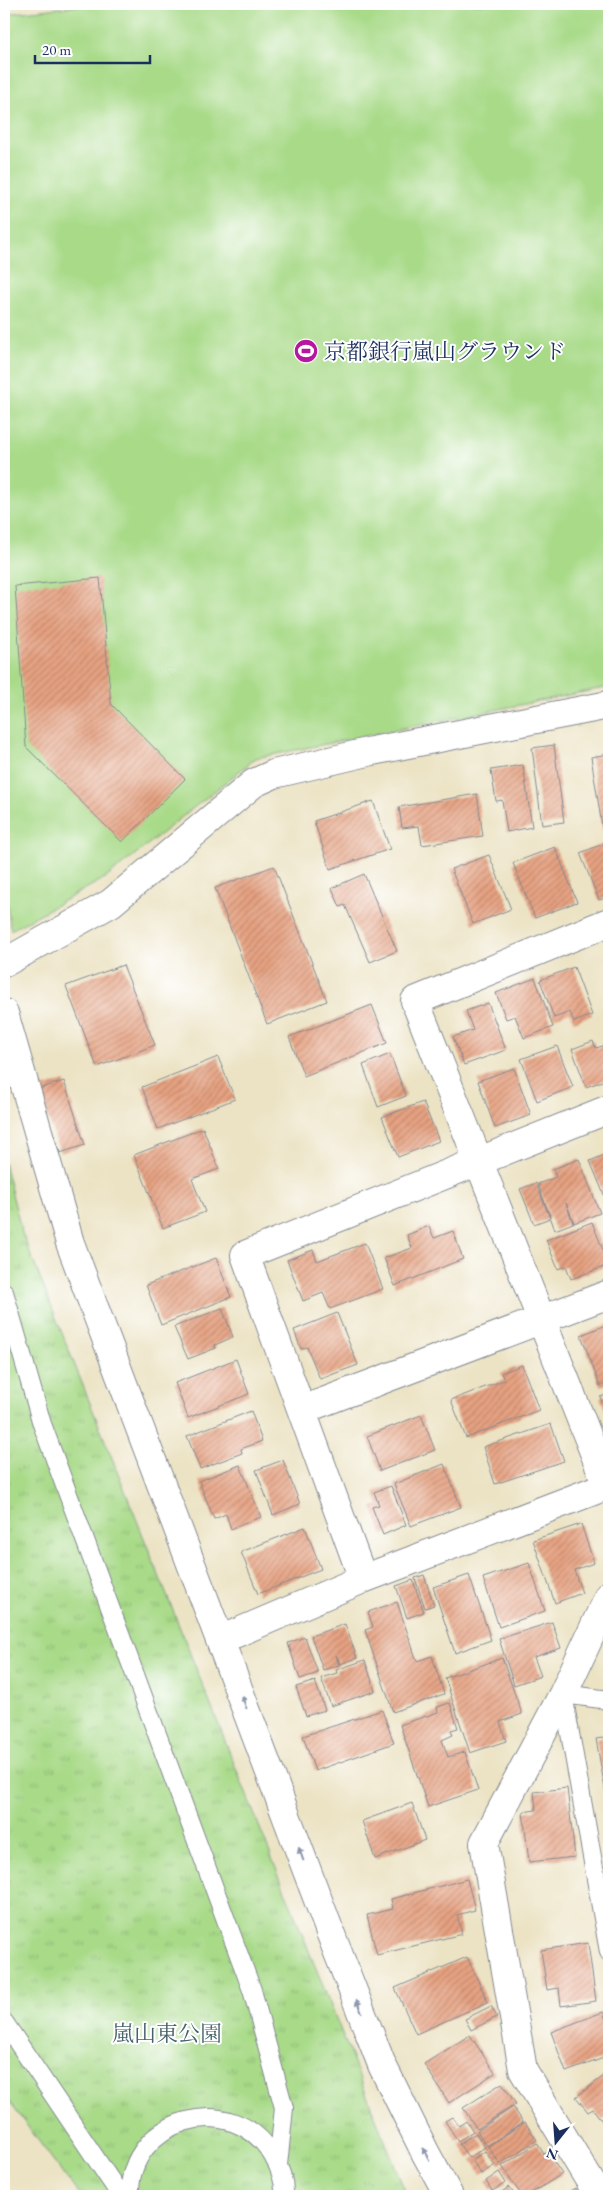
<svg xmlns="http://www.w3.org/2000/svg" width="613" height="2200" viewBox="0 0 613 2200" font-family="'EB Garamond','Noto Serif JP',serif">
	<style>
		.park { fill: url(#park-tufts); stroke: #628473 }
		.pitch { fill: #a8da88; stroke: #628473 }
		.building { fill: url(#building-hatch) }
		.lines { fill: none; stroke-linecap: round; stroke-linejoin: round }
		.service-casing { stroke: #848991; stroke-width: 20 }
		.minor-casing { stroke: #848991; stroke-width: 30 }
		.service { stroke: #fff; stroke-width: 18 }
		.minor { stroke: #fff; stroke-width: 28 }
		.oneway { fill: #8d97ae }
		.labels { text-anchor: middle; dominant-baseline: central; stroke-width: 4; stroke-linejoin: round; paint-order: stroke }
		.poi-label { font-size: 22px; fill: #1b2f5e; stroke: #fff; text-anchor: start }
		.park-label { font-size: 22px; fill: #45626b; stroke: #fff }
	</style>
	<defs>
		<pattern id="park-tufts" width="24" height="20" patternUnits="userSpaceOnUse" patternTransform="scale(1.25)"><rect width="24" height="20" fill="#a8da88"/><path d="M3 7l-1-3M5 7V3M7 7l1-3M15 17l-1-3M17 17v-4M19 17l1-3" fill="none" stroke="#90bb78"/></pattern>
		<pattern id="building-hatch" width="6" height="6" patternUnits="userSpaceOnUse" patternTransform="scale(1.25)"><rect width="6" height="6" fill="#e7a281"/><path d="M-1 1l2-2M0 6l6-6M5 7l2-2" fill="none" stroke="#ba846d"/></pattern>
	</defs>
	<rect width="100%" height="100%" fill="#fff"/>
	<filter id="ink" filterUnits="userSpaceOnUse"><feTurbulence type="fractalNoise" baseFrequency=".02" numOctaves="2"/><feDisplacementMap in="SourceGraphic" scale="10" xChannelSelector="R" yChannelSelector="G"/><feConvolveMatrix kernelMatrix="1 2 1 2 8 2 1 2 1" color-interpolation-filters="sRGB"/></filter>
	<filter id="wash" filterUnits="userSpaceOnUse"><feTurbulence type="fractalNoise" baseFrequency=".0096" numOctaves="4" result="noise"/><feDisplacementMap in="SourceGraphic" scale="20" xChannelSelector="R" yChannelSelector="G"/><feGaussianBlur stdDeviation="1.12" result="paint"/><feColorMatrix in="noise" values="0 0 0 0 0 0 0 0 0 0 0 0 0 0 0 0 0 1.4 0 .05"/><feComposite in="paint" operator="in"/></filter>
	<g filter="url(#wash)">
		<rect width="100%" height="100%" fill="#ece3c4"/>
		<path class="park" d="M4,1162L22,1233L407,2196H80L4,2095Z"/>
		<path class="pitch" d="M97,4H609V687L256,758L107,877L11,930L4,886V14Z"/>
		<g id="blocks">
			<path class="building" d="M100,578L111,704L185,779L122,842L26,747L15,586Z
				M554,745L564,822L542,825L532,748Z
				M609,754V831L603,832L591,757Z
				M523,765L532,827L507,832L502,800L496,801L491,770Z
				M477,794L483,836L422,845L419,826L402,828L399,807Z
				M373,801L390,849L330,869L314,821Z
				M608,842L609,897L599,900L580,853Z
				M555,847L577,902L535,918L513,863Z
				M489,855L511,909L473,924L451,869Z
				M274,866L327,1001L267,1024L215,888Z
				M364,874L397,951L370,962L345,905L340,907L332,888Z
				M123,965L155,1045L97,1067L66,986Z
				M574,967L592,1015L574,1022L570,1012L554,1018L540,980Z
				M535,978L553,1027L524,1038L515,1016L506,1019L496,993Z
				M488,1003L506,1050L464,1065L453,1037L473,1030L466,1011Z
				M372,1005L387,1043L304,1076L289,1037Z
				M593,1041L596,1048L606,1045L609,1054V1066L603,1068L608,1079L586,1087L572,1049Z
				M557,1046L573,1087L537,1101L521,1059Z
				M390,1054L406,1096L378,1107L363,1065Z
				M218,1057L235,1099L158,1129L142,1087Z
				M514,1068L531,1115L495,1128L478,1081Z
				M64,1081L85,1145L60,1153L38,1089Z
				M423,1102L439,1141L398,1157L382,1117Z
				M203,1128L219,1169L192,1179L205,1212L163,1228L134,1155Z
				M609,1153V1201L607,1202L590,1161Z
				M579,1159L600,1213L574,1223L566,1203L573,1223L555,1230L538,1184L556,1177L553,1169Z
				M536,1183L550,1218L534,1224L520,1189Z
				M592,1222L609,1265L571,1279L566,1266L558,1269L546,1240Z
				M429,1226L434,1238L453,1231L463,1259L395,1286L384,1258L412,1248L407,1235Z
				M365,1243L383,1289L330,1309L323,1293L303,1301L287,1260L313,1250L317,1261Z
				M216,1258L231,1297L161,1325L146,1285Z
				M222,1308L233,1337L215,1345L216,1348L188,1359L174,1327Z
				M337,1313L358,1365L320,1379L307,1347L301,1349L294,1330Z
				M609,1324V1383L600,1386L581,1335Z
				M236,1359L249,1394L188,1418L175,1383Z
				M522,1365L539,1410L466,1438L451,1400L504,1380L501,1373Z
				M609,1394V1419L600,1397Z
				M251,1411L262,1441L241,1449L242,1453L200,1469L187,1436Z
				M421,1415L435,1450L380,1471L367,1436Z
				M551,1424L564,1461L495,1484L483,1447Z
				M283,1460L300,1504L273,1515L256,1470Z
				M444,1464L461,1507L411,1526L394,1484Z
				M240,1465L261,1517L231,1529L226,1514L214,1519L199,1481Z
				M391,1486L406,1525L383,1535L372,1507L379,1505L374,1492Z
				M581,1524L594,1563L574,1570L582,1593L555,1603L533,1540Z
				M305,1527L321,1569L258,1594L241,1552Z
				M529,1563L545,1611L499,1627L483,1578Z
				M424,1575L434,1605L425,1608L415,1578Z
				M469,1575L491,1640L455,1653L433,1587Z
				M413,1580L424,1612L407,1618L396,1586Z
				M397,1602L417,1661L432,1656L444,1694L393,1712L365,1630L373,1627L368,1612Z
				M552,1622L561,1648L534,1657L541,1676L514,1685L499,1639Z
				M345,1624L357,1658L340,1664L336,1655L339,1665L323,1670L311,1636Z
				M305,1637L318,1673L300,1679L288,1643Z
				M502,1658L522,1714L500,1722L506,1741L470,1753L445,1678Z
				M365,1660L375,1691L331,1706L321,1678L337,1673L336,1670Z
				M315,1681L325,1710L306,1716L296,1687Z
				M450,1703L458,1728L451,1730L453,1735L442,1740L448,1757L465,1752L478,1790L428,1807L400,1725L438,1712L437,1707Z
				M382,1710L394,1743L315,1771L303,1736Z
				M609,1737V1800H607L596,1739Z
				M567,1788L575,1857L529,1862L523,1812L536,1810L534,1792Z
				M412,1803L425,1840L375,1859L362,1821Z
				M467,1879L475,1910L457,1915L462,1934L377,1955L367,1915L393,1909L391,1899Z
				M588,1943L596,2001L561,2006L559,1988L547,1990L541,1950Z
				M467,1957L488,2002L416,2034L395,1988Z
				M491,2006L497,2017L471,2030L465,2019Z
				M603,2012L609,2028V2056L566,2072L551,2032Z
				M470,2035L495,2073L449,2103L424,2064Z
				M609,2072V2115L602,2121L593,2109L588,2112L576,2097Z
				M502,2083L516,2104L477,2129L463,2108Z
				M513,2107L523,2122L487,2146L477,2131Z
				M452,2117L459,2126L466,2121L473,2131L458,2141L445,2121Z
				M525,2122L537,2140L500,2164L488,2146Z
				M476,2133L485,2147L469,2158L459,2144Z
				M537,2143L544,2154L547,2152L562,2174L527,2196H522L502,2166Z
				M485,2151L495,2165L481,2174L472,2160Z
				M499,2172L506,2183L492,2191L486,2181Z
				M509,2187L516,2196H496Z
				M575,2188L580,2196H562Z"/>
		</g>
	</g>
	<g filter="url(#ink)">
		<use href="#blocks" fill-opacity="0" stroke="#848991" stroke-width="1"/>
		<g class="lines">
			<g class="service-casing">
				<path id="service" d="M4,1292L42,1424L252,1990L284,2108L278,2165
					M609,1700L563,1694L609,1952
					M4,2022L121,2196
					M130,2196C127,2118 234,2088 273,2156C280,2168 285,2182 284,2196"/>
			</g>
			<g class="minor-casing">
				<path id="minor" d="M609,922L415,1001L609,1490
					M4,963L111,903L254,783L274,774L372,751L609,705
					M4,1013L70,1243L335,1945L382,2065L425,2152L449,2196
					M302,1410L609,1294
					M363,1579L245,1255L609,1109
					M220,1640L363,1579L609,1485
					M599,2196L523,2070L484,1843L563,1694L609,1595"/>
			</g>
			<use href="#service" class="service"/>
			<use href="#minor" class="minor"/>
		</g>
		<defs><path id="oneway-solid" d="M-6-.8H1V-3.2L6.5 0L1 3.2V.8H-6Z" transform="scale(1.25)"/></defs>
		<g class="oneway">
			<use href="#oneway-solid" transform="translate(244 1702) rotate(-111)"/>
			<use href="#oneway-solid" transform="translate(301 1854) rotate(-110)"/>
			<use href="#oneway-solid" transform="translate(359 2006) rotate(-112)"/>
			<use href="#oneway-solid" transform="translate(426 2154) rotate(-118)"/>
		</g>
	</g>
	<defs>
		<g id="stadium-disc" transform="scale(1.25)"><circle r="9.5" fill="#b5179e" stroke="#fff"/><path d="M0-5a6.5 5 0 1 0 0 10a6.5 5 0 1 0 0-10ZM-3.5-1.8h7v3.6h-7Z" fill="#fff"/></g>
	</defs>
	<g fill-rule="evenodd">
		<use href="#stadium-disc" x="306" y="351"/>
	</g>
	<g class="labels">
		<g class="poi-label">
			<text x="324" y="351">京都銀行嵐山グラウンド</text>
		</g>
		<g class="park-label">
			<text x="167" y="2033">嵐山東公園</text>
		</g>
	</g>
	<rect width="613" height="2200" fill="none" stroke="#fff" stroke-width="20"/>
	<g transform="translate(556 2142) rotate(197)" stroke="#ffffff" stroke-width="4" paint-order="stroke">
	<path d="M0-4L9 19L0 12L-9 19Z" fill="#1b2f5e"/>
	<text y="-8" font-size="14" font-weight="bold" text-anchor="middle" fill="#1b2f5e">N</text>
	</g>
	<path d="M35 55v8h115v-8" fill="none" stroke="#1b2f5e" stroke-width="2.5"/>
	<text x="42" y="55" font-size="15" fill="#1b2f5e" stroke="#ffffff" stroke-width="4" paint-order="stroke">20 m</text>
</svg>
